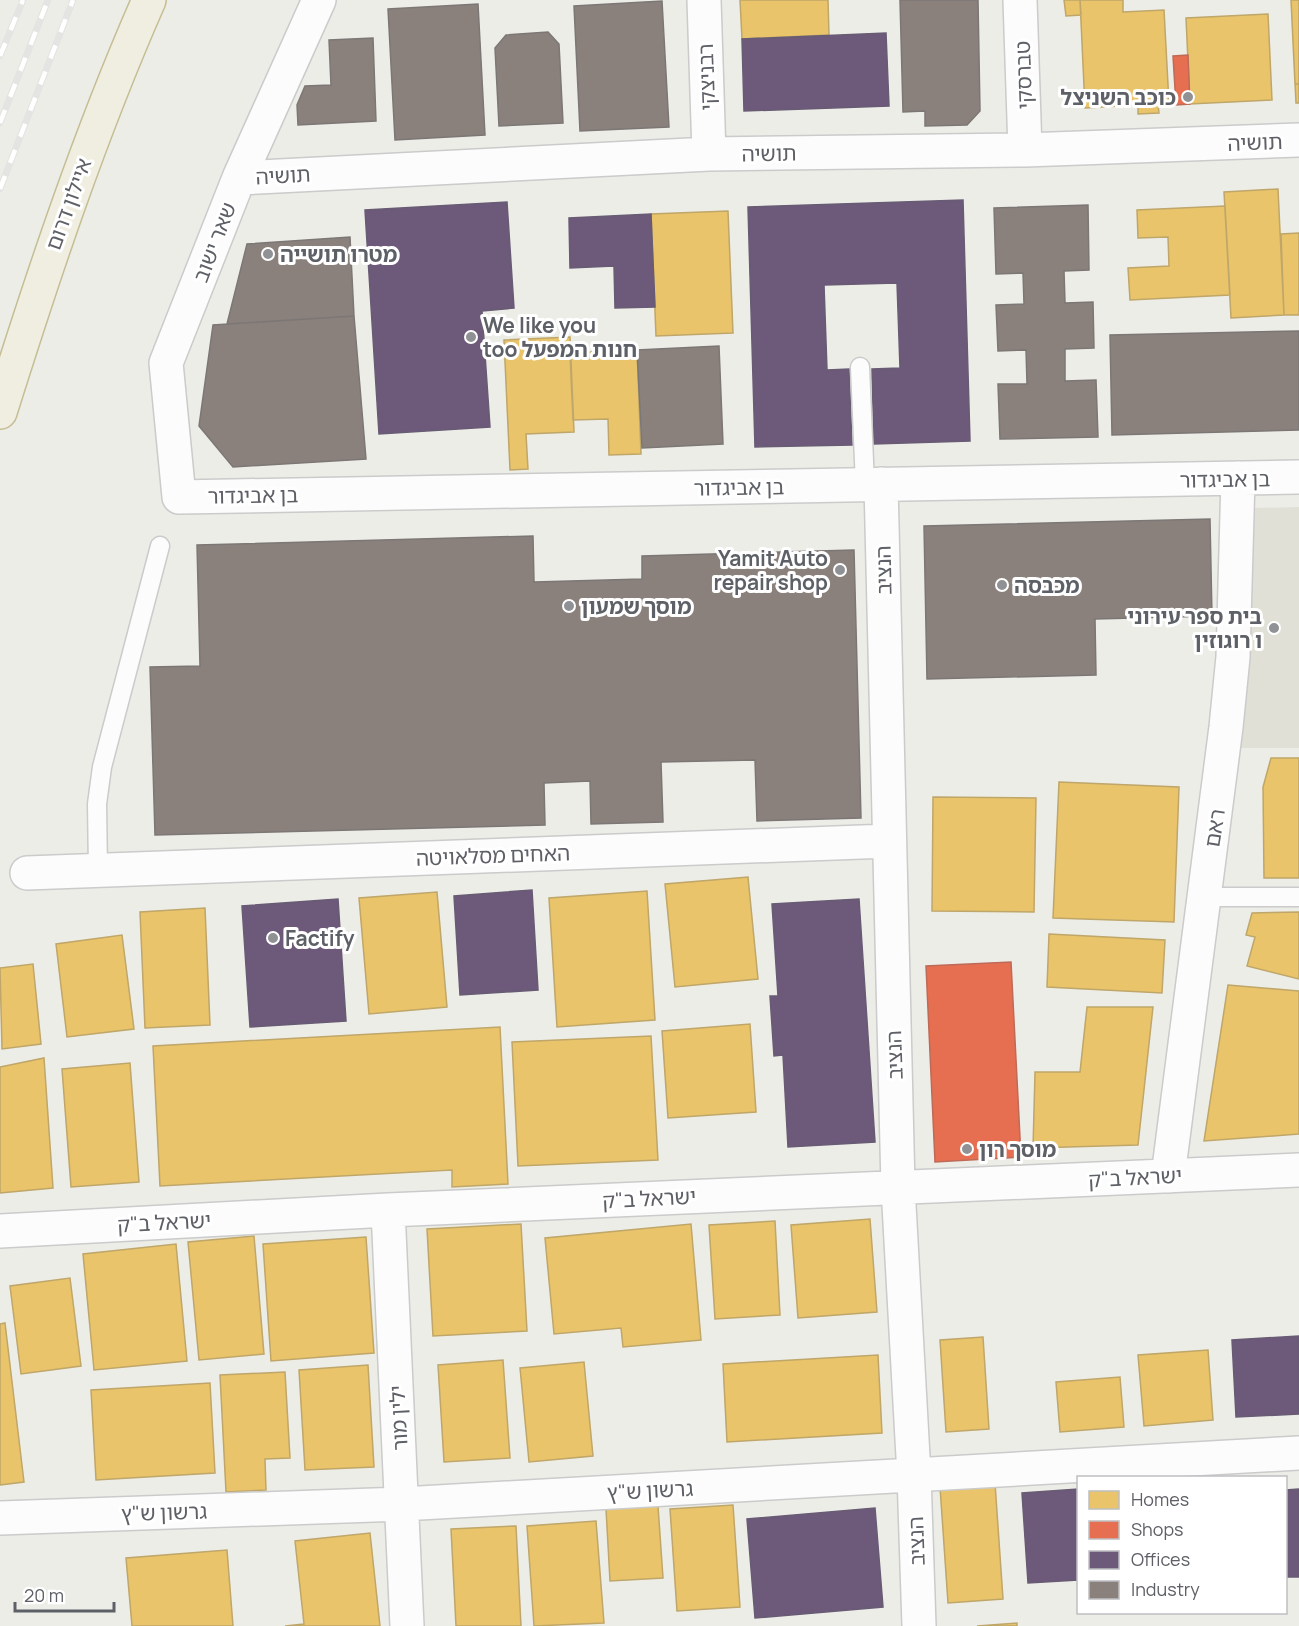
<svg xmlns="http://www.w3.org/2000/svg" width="1299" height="1626" viewBox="0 0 1299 1626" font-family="Manrope,'Noto Sans Hebrew',sans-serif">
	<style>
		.education { fill: #e1e0d7 }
		.homes { fill: #e9c46a; stroke: #bfa669; stroke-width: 1.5 }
		.shops { fill: #e76f51; stroke: #be6a57; stroke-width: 1.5 }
		.offices { fill: #6d597a; stroke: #685b74; stroke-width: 1.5 }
		.industry { fill: #8a817c; stroke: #7c7775; stroke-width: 1.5 }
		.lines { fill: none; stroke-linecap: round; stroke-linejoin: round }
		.lane-casing { stroke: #cacbca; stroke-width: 21 }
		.street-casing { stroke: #cacbca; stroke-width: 36 }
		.highway-casing { stroke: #c5bd94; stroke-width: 36 }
		.lane { stroke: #fcfcfc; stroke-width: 18 }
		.street { stroke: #fcfcfc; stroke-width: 33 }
		.highway { stroke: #f0eee1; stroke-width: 33 }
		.rail-casing { stroke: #e4e4e3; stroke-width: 7 }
		.rail { stroke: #fff; stroke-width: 4.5; stroke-dasharray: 14; stroke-linecap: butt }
		.poi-dot { fill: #8f9194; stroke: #fff; stroke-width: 2 }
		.labels { text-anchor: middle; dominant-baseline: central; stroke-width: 6; stroke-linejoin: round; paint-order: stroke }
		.street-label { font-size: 21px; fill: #5d6066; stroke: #fff }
		.poi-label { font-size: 21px; font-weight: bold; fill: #5d6066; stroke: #fff; text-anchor: start }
	</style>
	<rect width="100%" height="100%" fill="#edede8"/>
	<path class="education" d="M1299,507V748H1241L1255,508Z"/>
	<path class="homes" d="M740,0H828L829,35L742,39Z
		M1064,0H1080L1081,15L1066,16Z
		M1080,0H1123V12L1164,10L1169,103L1158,104L1159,113L1138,114V105L1085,108Z
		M1291,0H1299V103H1296Z
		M1291,0H1299V84H1295Z
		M1268,14L1272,100L1190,104L1186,18Z
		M1278,189L1284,315L1231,318L1224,192Z
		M1225,206L1230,295L1130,300L1128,268L1169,266L1168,237L1138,238L1137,210Z
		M728,211L733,333L656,336L651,214Z
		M1299,233V315H1284L1281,234Z
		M570,337L574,432L526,434L528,469L510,470L504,340Z
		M637,350L641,454L609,455L608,419L573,420L570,353Z
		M1271,758H1299V878H1264L1263,787Z
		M1059,782L1179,787L1174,922L1053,918Z
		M933,797L1036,798L1034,912L932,911Z
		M748,877L758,979L675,987L665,884Z
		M647,891L655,1020L557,1027L549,898Z
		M437,892L447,1007L369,1014L359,898Z
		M205,908L210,1025L145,1028L140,912Z
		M1299,912V979L1247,966L1255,937L1246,935L1252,913Z
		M1049,934L1165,940L1162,993L1047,987Z
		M122,935L134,1029L67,1037L56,944Z
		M33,964L41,1044L2,1049L0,968Z
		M1228,985L1299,991V1134L1204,1141Z
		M1087,1007H1153L1138,1145L1033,1148L1035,1072H1080Z
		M750,1024L756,1112L668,1118L662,1031Z
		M500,1027L508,1184L452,1187V1170L160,1186L153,1046Z
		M651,1036L658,1160L518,1166L512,1042Z
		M44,1058L53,1188L0,1193V1067Z
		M130,1063L139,1182L71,1187L62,1069Z
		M870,1219L877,1312L798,1318L791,1225Z
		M775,1221L780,1315L715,1319L709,1225Z
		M521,1224L527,1331L433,1336L427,1229Z
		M691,1224L701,1340L623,1347L621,1328L554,1334L545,1238Z
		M254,1236L264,1354L199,1360L188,1242Z
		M366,1237L374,1353L271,1361L263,1244Z
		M176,1244L187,1361L94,1370L83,1254Z
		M70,1278L81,1366L21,1374L10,1286Z
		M5,1323L24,1482L0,1485V1324Z
		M983,1337L989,1429L946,1432L940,1340Z
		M1208,1350L1213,1420L1144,1426L1138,1355Z
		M878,1355L882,1433L727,1442L723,1364Z
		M503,1360L510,1458L444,1462L438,1365Z
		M584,1362L593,1456L529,1462L520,1368Z
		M368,1365L374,1467L305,1470L299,1370Z
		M285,1372L290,1458L265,1459L266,1490L226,1492L220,1375Z
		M1120,1377L1124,1427L1060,1432L1056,1382Z
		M210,1383L215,1473L96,1480L91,1390Z
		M995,1483L1003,1599L948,1603L940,1487Z
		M733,1505L740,1607L677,1611L670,1509Z
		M658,1506L663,1578L610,1581L606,1509Z
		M596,1521L604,1623L534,1626L527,1526Z
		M516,1526L521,1626H456L451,1529Z
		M370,1533L380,1626H285L304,1624L295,1541Z
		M227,1550L233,1626H132L126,1558Z
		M1017,1623V1626H977Z"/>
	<path class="shops" d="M1188,55L1190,104L1176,105L1173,56Z
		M1011,962L1021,1157L935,1162L926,966Z"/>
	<path class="offices" d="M886,33L889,106L744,111L742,39Z
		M963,200L970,441L874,444L872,369L900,368L897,283L824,285L827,370L849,369L852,445L755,447L748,207Z
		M507,202L514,308L482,311L490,427L379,434L365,210Z
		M651,214L655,307L615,308L614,266L570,268L569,218Z
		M532,890L538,990L460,995L454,896Z
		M338,899L346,1021L250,1027L242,906Z
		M859,899L875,1142L788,1147L783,1055L774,1056L770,996H778L772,904Z
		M1299,1336V1414L1236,1417L1232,1340Z
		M1078,1489V1580L1028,1583L1022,1493Z
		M1299,1489V1577H1286V1490Z
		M875,1508L883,1607L755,1618L747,1519Z"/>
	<path class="industry" d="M900,0H978L980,111L967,125L925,126V111L903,112Z
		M662,1L669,127L580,131L574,6Z
		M478,4L485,135L395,140L388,9Z
		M548,32L559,44L563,123L499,126L495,48L506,35Z
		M373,38L376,121L298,125L297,105L305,86L331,85L329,40Z
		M1088,205L1089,270L1064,271L1065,303L1093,302L1094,348L1065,349V381L1096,380L1098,437L1000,439L998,384H1027L1026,350L998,351L996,305L1024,304L1023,273L996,274L994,208Z
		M350,237L354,316L227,324L247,244Z
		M354,316L366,459L233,467L199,426L213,325Z
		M1299,331V430L1112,435L1110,335Z
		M719,346L723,444L642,448L637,350Z
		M1210,519L1212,616L1095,619L1096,675L927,679L924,526Z
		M533,536L534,582L642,579V556L854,550L861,818L757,821L755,760L661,762L663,822L591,824L590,781L544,783L545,825L155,835L150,667L200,666L197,545Z"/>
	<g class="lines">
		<g class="lane-casing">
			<path id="lane" d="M860,367L865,485
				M98,870L97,804L102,767L160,546
				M1203,897H1299"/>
		</g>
		<g class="street-casing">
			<path id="street" d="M319,0L239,178L166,363L179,497L1299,477
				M704,0L709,154
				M1020,0L1025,150
				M239,178L709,154L1025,150L1299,140
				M881,484L898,1187L914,1475L919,1626
				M27,873L888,841
				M1168,1176L1226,727L1233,657L1238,478
				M388,1210L407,1626
				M0,1231L388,1210L1299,1170
				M0,1518L402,1504L1299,1453"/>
		</g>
		<g class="highway-casing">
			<path id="highway" d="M0,412C44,272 90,134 149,0"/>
		</g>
		<use href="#lane" class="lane"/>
		<use href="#street" class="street"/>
		<use href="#highway" class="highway"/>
		<g class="rail-casing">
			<path id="rail" d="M0,56L23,0
				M0,123L48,0
				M0,189L73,0"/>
		</g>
		<use href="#rail" class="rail"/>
	</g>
	<g class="poi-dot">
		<circle cx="1188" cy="97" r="6"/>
		<circle cx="268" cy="254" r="6"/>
		<circle cx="471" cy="337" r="6"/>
		<circle cx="840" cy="570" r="6"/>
		<circle cx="1002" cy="585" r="6"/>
		<circle cx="569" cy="606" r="6"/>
		<circle cx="1274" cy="628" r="6"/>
		<circle cx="273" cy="938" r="6"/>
		<circle cx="967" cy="1149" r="6"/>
	</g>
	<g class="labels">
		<g class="street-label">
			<text transform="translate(1023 75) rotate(-92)">טברסקי</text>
			<text transform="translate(706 77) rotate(-92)">רבניצקי</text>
			<text transform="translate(1255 142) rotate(-2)">תושיה</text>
			<text transform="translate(769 153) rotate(-1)">תושיה</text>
			<text transform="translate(283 175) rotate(-3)">תושיה</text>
			<text transform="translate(68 204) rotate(-70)">איילון דרום</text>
			<text transform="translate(214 242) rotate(-69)">שאר ישוב</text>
			<text transform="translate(1225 479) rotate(-1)">בן אביגדור</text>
			<text transform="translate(739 487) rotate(-1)">בן אביגדור</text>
			<text transform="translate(253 495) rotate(-1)">בן אביגדור</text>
			<text transform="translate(883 570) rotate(-91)">הנציב</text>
			<text transform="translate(1214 828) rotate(-81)">ראם</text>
			<text transform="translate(493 855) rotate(-2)">האחים מסלאויטה</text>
			<text transform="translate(894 1055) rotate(-92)">הנציב</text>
			<text transform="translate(1135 1177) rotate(-3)">ישראל ב"ק</text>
			<text transform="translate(649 1198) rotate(-3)">ישראל ב"ק</text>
			<text transform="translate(164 1222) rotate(-3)">ישראל ב"ק</text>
			<text transform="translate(398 1418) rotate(-93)">ילין מור</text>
			<text transform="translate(650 1490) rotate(-3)">גרשון ש"ץ</text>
			<text transform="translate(164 1512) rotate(-2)">גרשון ש"ץ</text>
			<text transform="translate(916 1541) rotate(-92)">הנציב</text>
		</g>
		<g class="poi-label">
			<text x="1176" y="97" text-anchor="end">כוכב השניצל</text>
			<text x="280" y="254">מטרו תושייה</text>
			<text x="483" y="325">We like you<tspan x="483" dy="24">too חנות המפעל</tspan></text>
			<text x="828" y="558" text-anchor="end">Yamit Auto<tspan x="828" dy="24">repair shop</tspan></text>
			<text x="1014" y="585">מכבסה</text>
			<text x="581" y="606">מוסך שמעון</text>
			<text x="1262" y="616" text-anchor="end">בית ספר עירוני<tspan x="1262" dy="24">ו רוגוזין</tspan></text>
			<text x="285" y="938">Factify</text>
			<text x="979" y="1149">מוסך רון</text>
		</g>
	</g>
	<rect x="1077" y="1476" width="210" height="138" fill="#ffffff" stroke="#bebfc2" stroke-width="1.5"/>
	<rect x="1089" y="1491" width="30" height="18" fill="#e9c46a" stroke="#bebfc2" stroke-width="1.5"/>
	<text x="1131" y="1506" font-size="18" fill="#5d6066">Homes</text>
	<rect x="1089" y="1521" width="30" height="18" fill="#e76f51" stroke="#bebfc2" stroke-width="1.5"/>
	<text x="1131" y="1536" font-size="18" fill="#5d6066">Shops</text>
	<rect x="1089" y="1551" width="30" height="18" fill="#6d597a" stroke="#bebfc2" stroke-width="1.5"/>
	<text x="1131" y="1566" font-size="18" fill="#5d6066">Offices</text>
	<rect x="1089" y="1581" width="30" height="18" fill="#8a817c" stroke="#bebfc2" stroke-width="1.5"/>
	<text x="1131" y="1596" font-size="18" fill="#5d6066">Industry</text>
	<path d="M15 1602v9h99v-9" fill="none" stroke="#5d6066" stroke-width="3"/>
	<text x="24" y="1602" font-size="18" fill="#5d6066" stroke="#ffffff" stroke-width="4.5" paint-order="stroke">20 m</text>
</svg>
